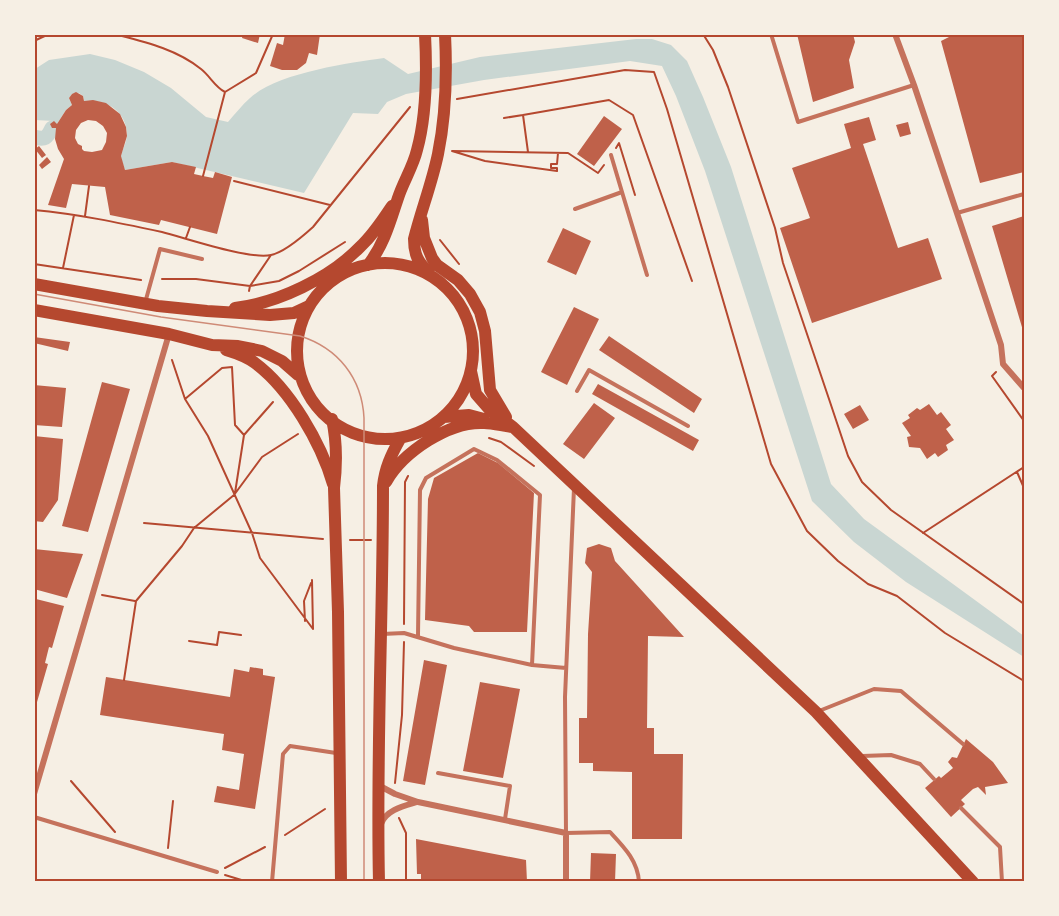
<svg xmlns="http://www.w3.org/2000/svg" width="1059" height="916" viewBox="0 0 1059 916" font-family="Commissioner,sans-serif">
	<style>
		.water { fill: #c9d6d2 }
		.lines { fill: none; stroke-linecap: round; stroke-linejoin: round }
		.canal { stroke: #c9d6d2; stroke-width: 15 }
		.building { fill: #bf614a; fill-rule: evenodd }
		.path { stroke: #b5482f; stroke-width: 2 }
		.service { stroke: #c5725c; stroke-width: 4 }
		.minor { stroke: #c5725c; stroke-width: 6 }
		.primary { stroke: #b5482f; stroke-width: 12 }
		.tram { stroke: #cf8b77; stroke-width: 1.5 }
		.neatline { fill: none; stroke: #b5482f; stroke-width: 2 }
	</style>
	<rect width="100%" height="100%" fill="#f6efe4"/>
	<path class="water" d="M636,39H652L671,45L687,61L703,97L731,167L831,484L864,519L1024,636V657L906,582L854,542L812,501L705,171L676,96L662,66L630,61L484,80L406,94L387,102L378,114L353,113L304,193L172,162L125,170C124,166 121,160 121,156C122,150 127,142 127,134C126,110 105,99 84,101L83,96L79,93L72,94L69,98L72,105L66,110L57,124L54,121L35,120V69L49,60L90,54L115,60L144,72L171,88L206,117L228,122C235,114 242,105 250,98C277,73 348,63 384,58L408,74L480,57Z"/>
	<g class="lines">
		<path class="canal" d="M34,137C45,140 47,138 52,128"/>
	</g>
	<path class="building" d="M243,34H260L258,43L242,38Z
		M285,34H320L317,55L309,53L306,63L297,70H282L270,66L277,43L283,45Z
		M797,34H853L855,42L849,60L854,88L813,102Z
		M955,34H1024V172L980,183L941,41Z
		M76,92L83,96L84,101L93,100L106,103L120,114L126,127L127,136L121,156L125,170L172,162L196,167L194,174L203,176L213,178L215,172L232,177L217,234L161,220L159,225L110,215L105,187L72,184L66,208L48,205L64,159L58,149L55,139L56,128H52L50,124L54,121L57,124L66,110L72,105L69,98L72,94ZM88,120L96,121L103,126L107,133L106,142L102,150L92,152L84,151L82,149V146L78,144L75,138L76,130L81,123Z
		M604,116L622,129L594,166L577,154Z
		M869,117L876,140L863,144L898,248L928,238L942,279L812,323L780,228L810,218L792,168L851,148L844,124Z
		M908,122L911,134L900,137L896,125Z
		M39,146L46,155L42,158L35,149Z
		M47,157L51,162L42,169L39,165Z
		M1024,216V334L992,226Z
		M563,228L591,241L576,275L547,262Z
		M574,307L599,319L567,385L541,372Z
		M609,336L702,399L694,413L599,350Z
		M34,337L70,342L68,351L34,343Z
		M102,382L130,389L88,532L62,526Z
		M598,384L699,440L693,451L592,394Z
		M34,385L66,388L62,427L34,425Z
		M594,403L615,418L584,459L563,444Z
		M929,404L937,415L941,412L951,425L946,429L954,440L946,445L948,450L938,457L935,453L927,459L920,448L909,447L907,437L911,436L902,423L910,418L908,415L917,408L920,410Z
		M860,405L869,420L853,429L844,414Z
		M34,436L63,439L58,500L43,522L34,521Z
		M478,453L498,463L534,493L527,632H474L469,626L425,620L428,499L434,478Z
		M599,544L611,548L615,561L684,637L648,636L647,728H654V754H683L682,839H632V772L593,771V763H579V718H587L588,634L592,572L585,563L587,548Z
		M34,549L83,554L67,598L34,589Z
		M36,599L64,606L52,648L49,647L45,663L48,664L35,709L34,607Z
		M424,660L447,665L425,785L403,781Z
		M250,667L263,669V675L275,677L255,809L214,802L217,786L239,790L244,754L222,750L224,734L100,715L106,677L230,697L234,669L249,672Z
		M480,682L520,689L503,778L463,771Z
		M966,739L993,762L1008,783L985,787L986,795L978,787L973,789L961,800L965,804L951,817L925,788L939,776L941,778L953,768L948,762L952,757L957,758Z
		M416,839L526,860L527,882H421V874H417Z
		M591,853L616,854L615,882H590Z"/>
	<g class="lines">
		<path class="path" d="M114,34C145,42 176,49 201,69C210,76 215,87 225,92
			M703,34L713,50L728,87L775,228L783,263L830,402L848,456L862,482L891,510L1024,604
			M34,41L49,34
			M457,99L625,70L654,72L667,109L771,464L807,531L838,561L868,584L897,596L945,633L1024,681
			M504,118L523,115
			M616,148L619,143L635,195
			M528,152L523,115L609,100L633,115L692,281
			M557,171L485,161L452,151L568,153L598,173L604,165
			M557,171V168H551V164H557L558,153
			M203,176L225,92L256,73L273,34
			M234,181L330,205
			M34,210C78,214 120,223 162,232C186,238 250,260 271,255C285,252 302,237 313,227L410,107
			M85,216L89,186
			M186,238L190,227
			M440,240L459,264
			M34,264L141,280
			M63,268L74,215
			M162,279H196L250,286L279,281L299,271L345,242
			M249,291L250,286L271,255
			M172,360L185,399L208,436L252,533L260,558L313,629
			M232,367L235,425L244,435
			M996,372L992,376L1024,421
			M185,399L222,368L232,367
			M489,438L501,442L534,466
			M1017,472L1024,488
			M235,493L244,435L273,402
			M144,523L323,539
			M923,533L1024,467
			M350,540H371
			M312,580L313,629
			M102,595L135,601
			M305,621L304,601L311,583
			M404,624L405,482L408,476
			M189,641L217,645L219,632L241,635
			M124,680L136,601L182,546L194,528L234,495L262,457L298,434
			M71,781L115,832
			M395,783L402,715L404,642
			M399,818L406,833V882
			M285,835L325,809
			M168,848L173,801
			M225,868L265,847
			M225,875L248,882"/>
		<path class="service" d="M771,34L798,122L914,85
			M611,155L622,192
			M575,209L622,192L647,275
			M957,213L1024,194
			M145,303L160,249L202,259
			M577,391L589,370L688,426
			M574,488L565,697L566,833L610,832C624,847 638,861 639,882
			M382,634L404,633L454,648L532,665L566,668
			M418,636L420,490L426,478L474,449L497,460L540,495L532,665
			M819,711L874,689L901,691L963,744
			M862,756L891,755L920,764L934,779
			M438,773L510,786L505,819
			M961,808L1000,847L1002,882
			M34,817L217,872
			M272,882L283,754L290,746L336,753"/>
		<path class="minor" d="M895,34L914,85L974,264L1001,345L1003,364L1024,388
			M378,785L395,794L418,802L566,833V882
			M34,794L169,334
			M381,824C386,810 404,806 417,802"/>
		<path class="primary" d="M422,220L424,238L432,258L437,265L458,280L470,294L480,312L485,331L490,390L506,417
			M297 351a88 88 0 1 1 176 0a88 88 0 1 1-176 0Z
			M368,265C384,245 390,222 398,198C403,182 413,167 417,150C427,114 427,72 425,34
			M429,273C418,262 414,255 414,239C421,211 432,183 438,154C446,115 447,74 445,34
			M34,284L158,306L207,311L270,315L294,313L309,306
			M235,308C278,303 330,278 360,247C373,235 382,221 392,206
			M34,310L169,334L212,345L238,346L262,351L282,361L298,375
			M226,350C236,353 247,357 255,363C290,389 321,443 333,484
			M471,371L476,394L490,410L513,427L816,712L973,882
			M444,417L469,415L484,419
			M332,419C337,442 337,464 334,488L338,612L341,882
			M386,482C403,452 449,421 484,423C493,423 503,426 512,427
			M379,882C376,750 383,618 383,486C385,468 391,455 400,439"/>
		<path class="tram" d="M34,294L161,317L300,336C338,348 362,378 364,418V882"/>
	</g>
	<rect width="1059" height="916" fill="none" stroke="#f6efe4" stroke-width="72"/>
	<rect x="36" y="36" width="987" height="844" class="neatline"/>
</svg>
